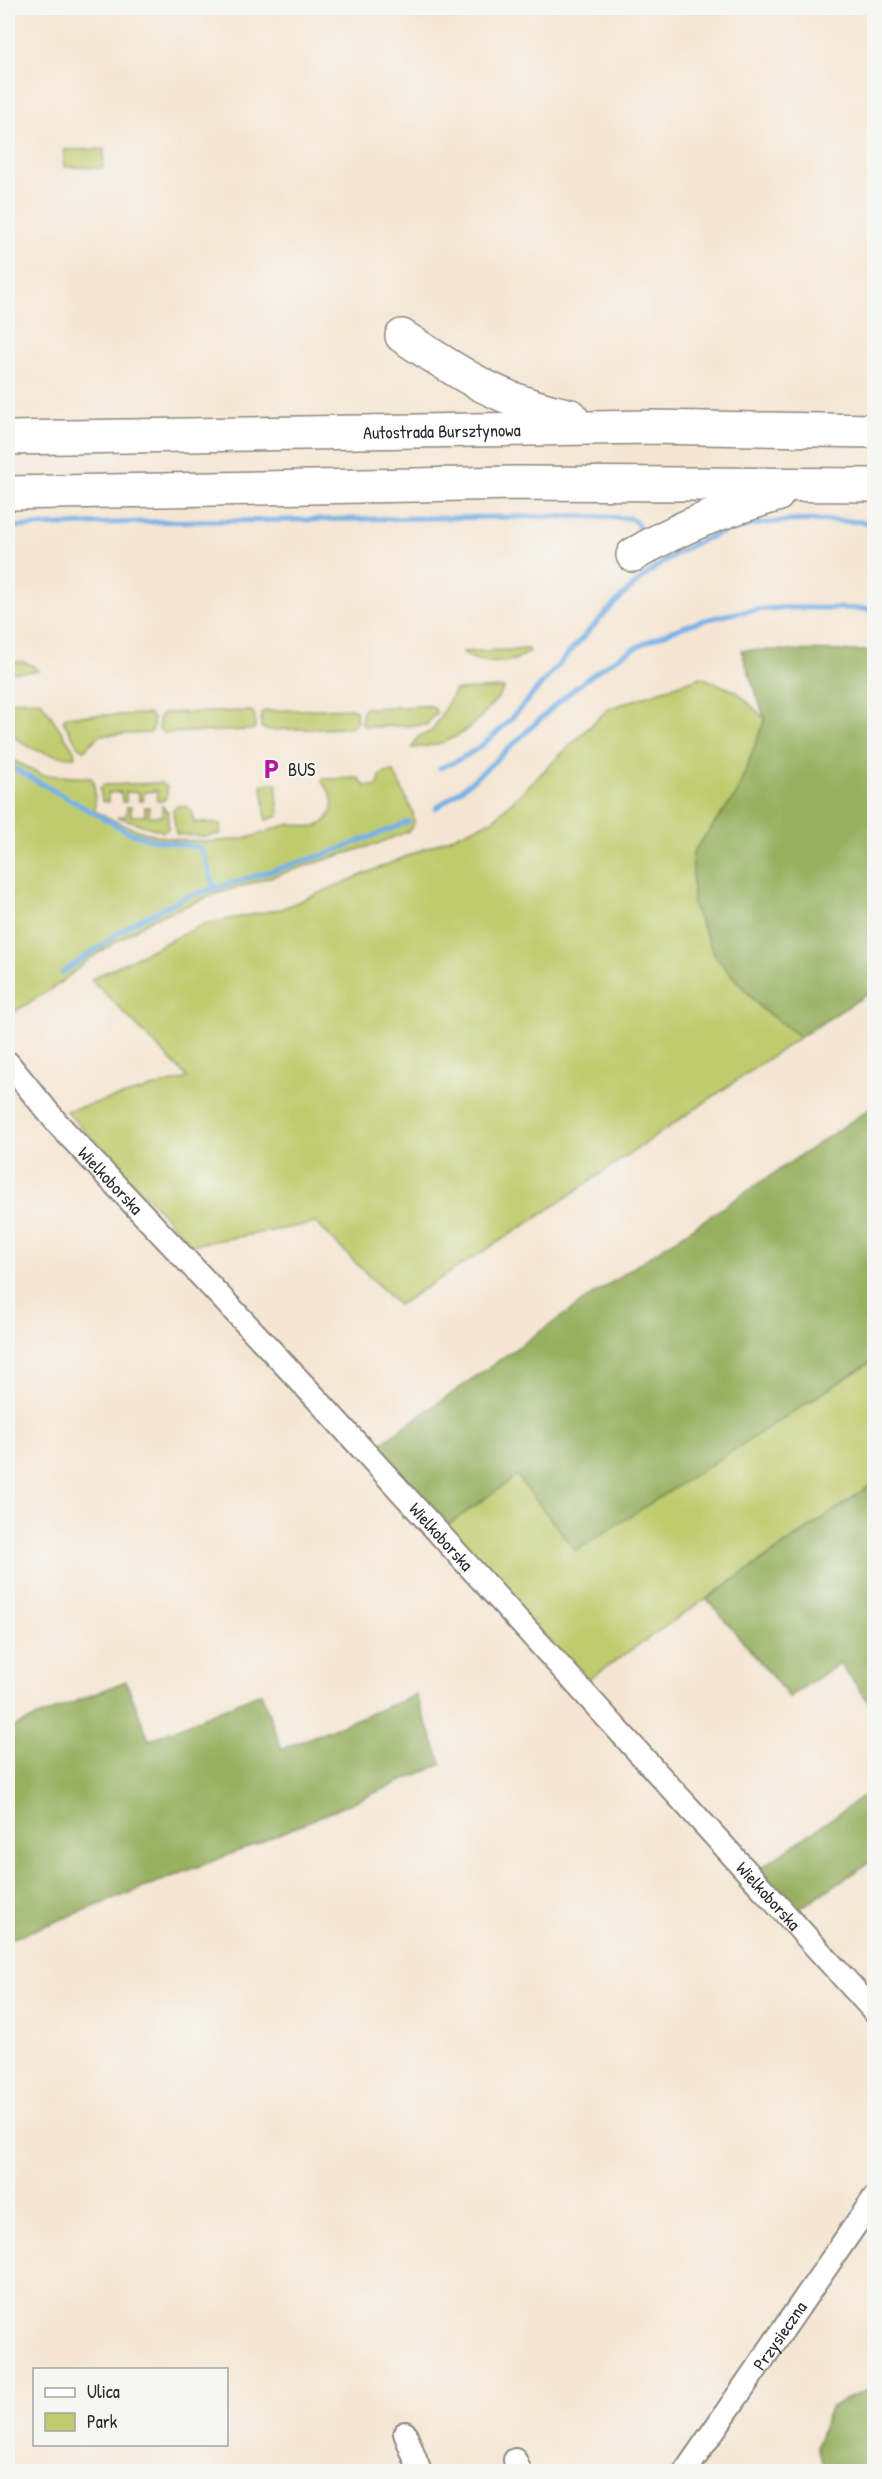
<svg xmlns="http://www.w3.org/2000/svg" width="882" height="2479" viewBox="0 0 882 2479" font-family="'Patrick Hand',sans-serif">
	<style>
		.green { fill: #bfcc6e; stroke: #757c4c; stroke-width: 1.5 }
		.forest { fill: #97b061; stroke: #616e46; stroke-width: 1.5 }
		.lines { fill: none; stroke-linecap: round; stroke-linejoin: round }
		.stream { stroke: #74b0e6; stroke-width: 5 }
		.minor-casing { stroke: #90887f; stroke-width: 26 }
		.highway-casing { stroke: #90887f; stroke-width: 36 }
		.minor { stroke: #fff; stroke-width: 22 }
		.highway { stroke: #fff; stroke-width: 33 }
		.labels { text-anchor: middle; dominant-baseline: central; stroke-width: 4.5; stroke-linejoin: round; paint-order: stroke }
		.street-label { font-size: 18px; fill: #2b2b2b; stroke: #f6f6f2 }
		.poi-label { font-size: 18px; fill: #2b2b2b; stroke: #f6f6f2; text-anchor: start }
	</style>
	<rect width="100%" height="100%" fill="#f6f6f2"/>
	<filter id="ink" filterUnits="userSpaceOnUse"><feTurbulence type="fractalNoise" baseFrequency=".0167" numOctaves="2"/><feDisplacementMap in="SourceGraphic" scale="12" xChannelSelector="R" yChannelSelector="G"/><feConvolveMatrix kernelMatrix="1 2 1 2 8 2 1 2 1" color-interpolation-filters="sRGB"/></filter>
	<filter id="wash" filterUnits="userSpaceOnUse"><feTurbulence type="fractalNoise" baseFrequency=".008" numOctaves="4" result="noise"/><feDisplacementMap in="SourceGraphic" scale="24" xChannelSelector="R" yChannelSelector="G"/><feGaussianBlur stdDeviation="1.35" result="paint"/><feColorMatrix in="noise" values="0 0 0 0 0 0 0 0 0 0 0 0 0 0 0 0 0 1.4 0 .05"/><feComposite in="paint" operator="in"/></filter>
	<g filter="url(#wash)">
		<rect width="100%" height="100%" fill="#f5e6d3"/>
		<path class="green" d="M104,149L103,168L64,167V150Z
			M527,649L529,651C516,666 476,666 463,652Z
			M23,662L32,665L38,671L8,673V663Z
			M701,677L737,692L765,719L736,795L693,852V905L715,956L762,1009L800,1037L533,1220L398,1305L316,1223L192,1245L66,1111L188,1078L91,979L204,924L281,909L493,820L608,709Z
			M504,688C501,696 493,703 487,710C466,735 445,746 412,748L418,737L432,731L455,690Z
			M40,700L74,750L75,757C49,757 26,749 8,731V701Z
			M430,706L435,709L436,713L426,725L367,727L362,724V711L366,708Z
			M351,708L356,711L357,722L351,728L266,730L261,727V714L264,711Z
			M251,711L255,715V727L252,730L164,733L159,729V717L163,713Z
			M149,714L153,718V729L150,733L100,735L84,750L79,747L63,721L67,716Z
			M8,758L43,775L91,778L94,782L95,811C143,838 195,848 250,837C263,835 280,824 293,824C301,824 307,828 316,827C337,817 337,797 322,782L323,779L358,778L365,786H378L380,776L384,773L394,772L413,813L414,823L409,831L379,843L216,894L152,919L92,957L59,984L8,1016Z
			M161,783L167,787V796L163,801H157V791L144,792L143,801H139V792H126V802H122L121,792L108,793V802L102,801L100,788L104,785Z
			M276,783L279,816L266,820L262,784Z
			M162,806L168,812V828L164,832L118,817L126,816L127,807H131V816H145V807H149V816H163Z
			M186,806L191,810L194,822L220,824L221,834L203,837L176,834L173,810L177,806Z
			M874,1360V1483L586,1681L445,1527L517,1476L576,1550Z"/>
		<path class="forest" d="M741,650L874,651V990L800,1037L762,1009L715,956L693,905V852L736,795L765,719Z
			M874,1106V1360L576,1551L517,1476L445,1527L372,1449L591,1296Z
			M874,1483V1709L840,1663L789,1697L707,1599Z
			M126,1681L149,1740L261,1693L282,1749L416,1695L442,1764L249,1847L8,1940V1729Z
			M874,1789V1859L788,1916L751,1875Z
			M874,2386V2471H825L817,2445L830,2407Z"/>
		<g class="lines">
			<path class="stream" d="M8,527L138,522L575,516L629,518L637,523L640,532
				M8,765L130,833L153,840L201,848L215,888
				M440,768C486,751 508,722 540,686C652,558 694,507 874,523
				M436,808C485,775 523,733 567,695C623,646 691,616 765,609C801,606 838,609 874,609
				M62,973L133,923L186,897L327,854L408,822"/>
		</g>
	</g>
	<g filter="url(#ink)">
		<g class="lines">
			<g class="minor-casing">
				<g id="minor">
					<path id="s1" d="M8,1063L58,1124L314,1396L874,2011"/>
					<path d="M405,2433L420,2472"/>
					<path d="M515,2460L520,2472"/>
					<path id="s2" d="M685,2472L874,2198"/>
				</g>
			</g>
			<g class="highway-casing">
				<g id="highway">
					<path d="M402,336C462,375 499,401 571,416"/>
					<path id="s3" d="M8,438L650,427L874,431"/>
					<path d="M8,493L516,483L874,485"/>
					<path d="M633,555C683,525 722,511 777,495"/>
				</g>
			</g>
			<use href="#minor" class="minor"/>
			<use href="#highway" class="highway"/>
		</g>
	</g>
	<defs>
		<g id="parking-bare" transform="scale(1.62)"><path d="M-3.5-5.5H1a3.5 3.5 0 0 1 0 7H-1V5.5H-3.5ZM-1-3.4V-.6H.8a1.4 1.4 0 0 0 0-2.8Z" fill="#b5179e" stroke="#f6f6f2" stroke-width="2.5" paint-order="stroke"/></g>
	</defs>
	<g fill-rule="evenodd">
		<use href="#parking-bare" x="271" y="769"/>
	</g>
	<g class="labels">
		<g class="street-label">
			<text stroke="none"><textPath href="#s3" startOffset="434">Autostrada Bursztynowa</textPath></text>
			<text stroke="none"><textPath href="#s1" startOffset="156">Wielkoborska</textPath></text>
			<text stroke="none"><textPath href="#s1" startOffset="642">Wielkoborska</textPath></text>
			<text stroke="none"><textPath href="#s1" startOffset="1128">Wielkoborska</textPath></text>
			<text stroke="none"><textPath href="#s2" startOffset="166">Przysieczna</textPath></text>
		</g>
		<g class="poi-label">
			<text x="288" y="769">BUS</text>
		</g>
	</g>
	<rect width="882" height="2479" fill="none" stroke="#f6f6f2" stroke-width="30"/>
	<rect x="33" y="2368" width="195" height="78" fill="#f6f6f2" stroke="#a5a5a2" stroke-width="1.5"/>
	<rect x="45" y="2388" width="30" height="9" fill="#ffffff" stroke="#a5a5a2" stroke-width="1.5"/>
	<text x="87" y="2398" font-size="18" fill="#2b2b2b">Ulica</text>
	<rect x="45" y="2413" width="30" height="18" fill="#bfcc6e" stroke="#a5a5a2" stroke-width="1.5"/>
	<text x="87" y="2428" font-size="18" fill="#2b2b2b">Park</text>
</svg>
